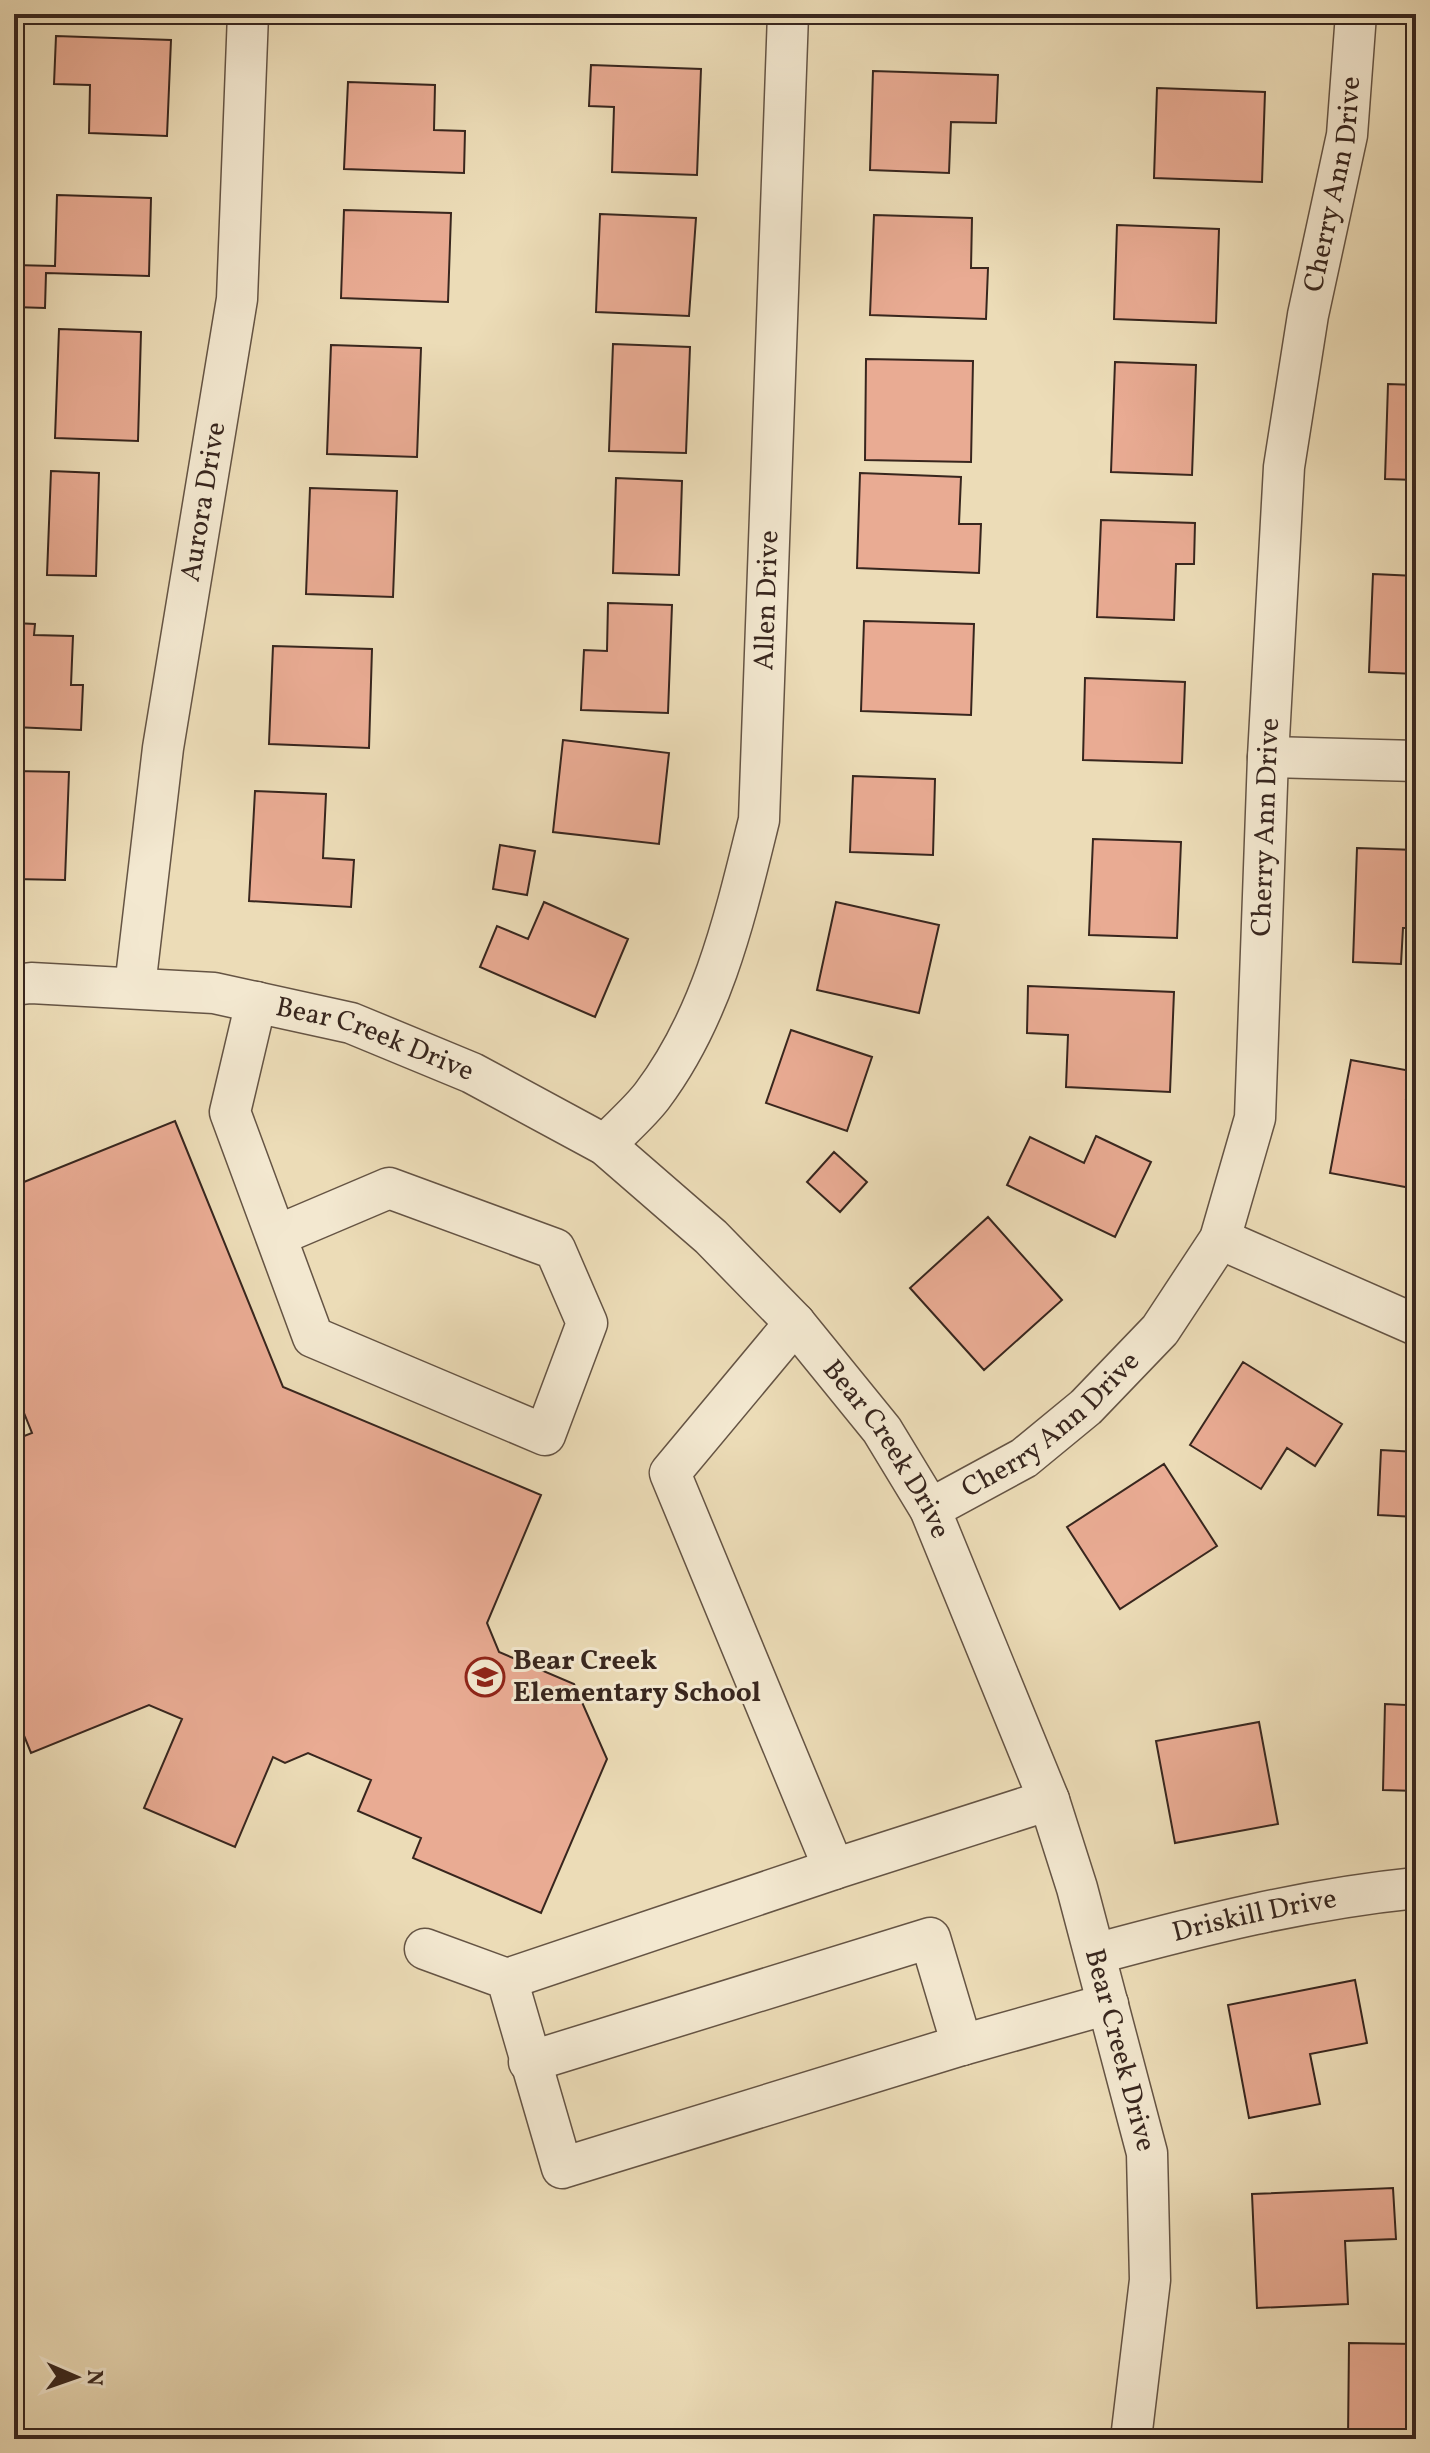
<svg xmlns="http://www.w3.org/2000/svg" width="1430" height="2453" viewBox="0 0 1430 2453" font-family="Vollkorn,serif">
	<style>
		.building { fill: #e9ab93; stroke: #38261e; stroke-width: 2 }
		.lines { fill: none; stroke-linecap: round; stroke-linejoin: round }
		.minor-casing { stroke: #655444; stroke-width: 43 }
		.minor { stroke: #f3e8d0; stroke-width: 40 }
		.labels { text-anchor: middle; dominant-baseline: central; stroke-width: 6; stroke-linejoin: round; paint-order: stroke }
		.street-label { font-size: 28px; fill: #38261e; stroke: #f3e8d0 }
		.poi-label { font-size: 28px; font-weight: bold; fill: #38261e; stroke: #f3e8d0; text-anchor: start }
	</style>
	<rect width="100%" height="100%" fill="#ecdcb7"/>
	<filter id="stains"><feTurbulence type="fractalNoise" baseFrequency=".0025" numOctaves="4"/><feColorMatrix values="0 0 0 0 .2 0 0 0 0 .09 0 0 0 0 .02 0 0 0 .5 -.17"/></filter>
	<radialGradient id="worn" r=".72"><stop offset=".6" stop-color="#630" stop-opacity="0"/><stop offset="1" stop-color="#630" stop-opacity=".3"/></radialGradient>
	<path class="building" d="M56,36L171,40L167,136L89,133L90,85L54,84Z
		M591,65L701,69L697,175L612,172L614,107L589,106Z
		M873,71L998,75L996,123L951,122L949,173L870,170Z
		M348,82L435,85L434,130L465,131L464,173L344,169Z
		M1157,88L1265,92L1262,182L1154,178Z
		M57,195L151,198L149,276L46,273L45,308L14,307V265L55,266Z
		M344,210L451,213L448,302L341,298Z
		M600,214L696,218L689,316L596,312Z
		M874,215L972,218L971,268H988L986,319L870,315Z
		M1117,225L1219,229L1216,323L1114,319Z
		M59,329L141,332L138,441L55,438Z
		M613,344L690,347L686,453L609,451Z
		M331,345L421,348L417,457L327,454Z
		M866,359L973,361L971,462L865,460Z
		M1115,362L1196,365L1192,475L1111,472Z
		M1388,384L1416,385V480L1385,479Z
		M51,471L99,473L96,576L47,575Z
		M860,473L961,477L959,524H981L979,573L857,568Z
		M616,478L682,481L679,575L613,573Z
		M310,488L397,491L393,597L306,594Z
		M1101,520L1195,523L1194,564H1176L1174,620L1097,617Z
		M1373,574L1416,576V674L1369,672Z
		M608,603L672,605L668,713L581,710L584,650L607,651Z
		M864,621L974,624L971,715L861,711Z
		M14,623L35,624L34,635L73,636L71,685H83L81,730L14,727Z
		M273,646L372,649L369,748L269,744Z
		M1085,678L1185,682L1182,763L1083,760Z
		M563,740L669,753L659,844L553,832Z
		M14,771L69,772L65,880L14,879Z
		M853,776L935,779L933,855L850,852Z
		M255,791L326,794L323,858L354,860L351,907L249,901Z
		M1093,839L1181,842L1177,938L1089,935Z
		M500,845L535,851L527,895L493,889Z
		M1357,848L1416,850V928H1403L1401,964L1353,962Z
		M544,902L628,939L595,1017L480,967L497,926L528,939Z
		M836,902L939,925L919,1013L817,990Z
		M1028,986L1174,992L1170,1092L1066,1087L1068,1035L1027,1033Z
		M791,1030L872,1057L847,1131L766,1103Z
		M1351,1060L1411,1071L1406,1099L1416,1101V1189L1330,1173Z
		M175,1121L283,1387L541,1495L487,1623L499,1652L574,1684L607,1759L541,1913L413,1858L421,1838L358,1811L371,1780L308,1753L285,1763L273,1757L235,1847L144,1808L182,1719L149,1705L31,1753L14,1711V1440L32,1433L14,1388V1186Z
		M1096,1136L1151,1162L1115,1237L1007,1185L1030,1137L1084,1163Z
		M834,1152L867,1182L840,1212L807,1182Z
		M988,1217L1062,1300L984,1370L910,1288Z
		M1243,1362L1342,1424L1315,1466L1287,1448L1261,1489L1190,1445Z
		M1381,1450L1416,1452V1540V1517L1378,1515Z
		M1164,1464L1217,1546L1120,1609L1067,1527Z
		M1407,1675L1416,1676V1791L1383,1790L1385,1704L1406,1705Z
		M1259,1722L1278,1824L1175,1843L1156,1741Z
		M1355,1980L1367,2043L1310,2054L1320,2104L1249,2118L1228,2005Z
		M1393,2188L1396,2239L1345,2241L1348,2304L1257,2308L1252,2194Z
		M1349,2343L1416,2344V2390H1410V2439H1348Z"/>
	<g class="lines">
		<g class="minor-casing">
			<g id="minor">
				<path d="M1268,757L1416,761"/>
				<path id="s1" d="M14,985L31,983L214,993L351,1023L472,1073L605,1145L711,1237L795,1323L882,1430L930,1509L1049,1800L1077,1888L1147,2153L1150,2280L1131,2439"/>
				<path id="s2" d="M135,987L163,748L237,299L248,14"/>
				<path d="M256,1002L230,1112L313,1337L545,1435L587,1323L555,1249L389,1188L276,1236"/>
				<path id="s3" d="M605,1145C620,1129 639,1113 652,1096C713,1015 735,917 759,820L788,14"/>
				<path d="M1220,1239L1416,1325"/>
				<path d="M795,1323L670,1473L834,1869L1049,1800"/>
				<path id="s4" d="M930,1509L1024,1458L1086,1407L1160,1330L1220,1239L1255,1118L1268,757L1284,467L1308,315L1347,135L1356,14"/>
				<path d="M425,1949L507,1979L562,2168L962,2045L1108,2004"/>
				<path id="s5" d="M1095,1954C1202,1925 1306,1899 1416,1888"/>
				<path d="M507,1979L834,1869"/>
				<path d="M529,2062L930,1938L962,2045"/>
			</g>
		</g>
		<use href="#minor" class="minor"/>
	</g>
	<defs>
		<g id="school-ring" transform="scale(2)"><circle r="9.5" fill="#f3e8d0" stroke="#8f2418" stroke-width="1.5"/><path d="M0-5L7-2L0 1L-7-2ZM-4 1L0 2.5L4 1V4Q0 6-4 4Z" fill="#8f2418"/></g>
	</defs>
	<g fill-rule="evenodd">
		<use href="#school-ring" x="485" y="1677"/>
	</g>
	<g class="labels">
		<g class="street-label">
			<text stroke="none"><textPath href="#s4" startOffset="1468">Cherry Ann Drive</textPath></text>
			<text stroke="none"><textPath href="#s2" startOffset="490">Aurora Drive</textPath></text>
			<text stroke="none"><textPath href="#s3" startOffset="586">Allen Drive</textPath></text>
			<text stroke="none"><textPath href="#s4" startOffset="820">Cherry Ann Drive</textPath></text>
			<text stroke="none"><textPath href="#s1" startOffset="368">Bear Creek Drive</textPath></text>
			<text stroke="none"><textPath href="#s4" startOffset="148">Cherry Ann Drive</textPath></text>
			<text stroke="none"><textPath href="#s1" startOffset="1040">Bear Creek Drive</textPath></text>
			<text stroke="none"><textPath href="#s5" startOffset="164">Driskill Drive</textPath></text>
			<text stroke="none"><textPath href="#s1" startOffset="1688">Bear Creek Drive</textPath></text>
		</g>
		<g class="poi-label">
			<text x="513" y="1661">Bear Creek<tspan x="513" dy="32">Elementary School</tspan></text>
		</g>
	</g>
	<rect width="1430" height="2453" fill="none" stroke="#ecdcb7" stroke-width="48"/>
	<rect x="16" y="16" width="1398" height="2421" fill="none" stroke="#38261e" stroke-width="4"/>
	<rect x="24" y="24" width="1382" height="2405" fill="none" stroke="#38261e" stroke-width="2"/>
	<g transform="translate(76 2377) rotate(92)" stroke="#f3e8d0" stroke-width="6" paint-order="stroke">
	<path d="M0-6L14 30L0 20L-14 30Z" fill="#38261e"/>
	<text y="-12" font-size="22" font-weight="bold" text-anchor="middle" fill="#38261e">N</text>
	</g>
	<rect width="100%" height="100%" filter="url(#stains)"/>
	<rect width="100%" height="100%" fill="url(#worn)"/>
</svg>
